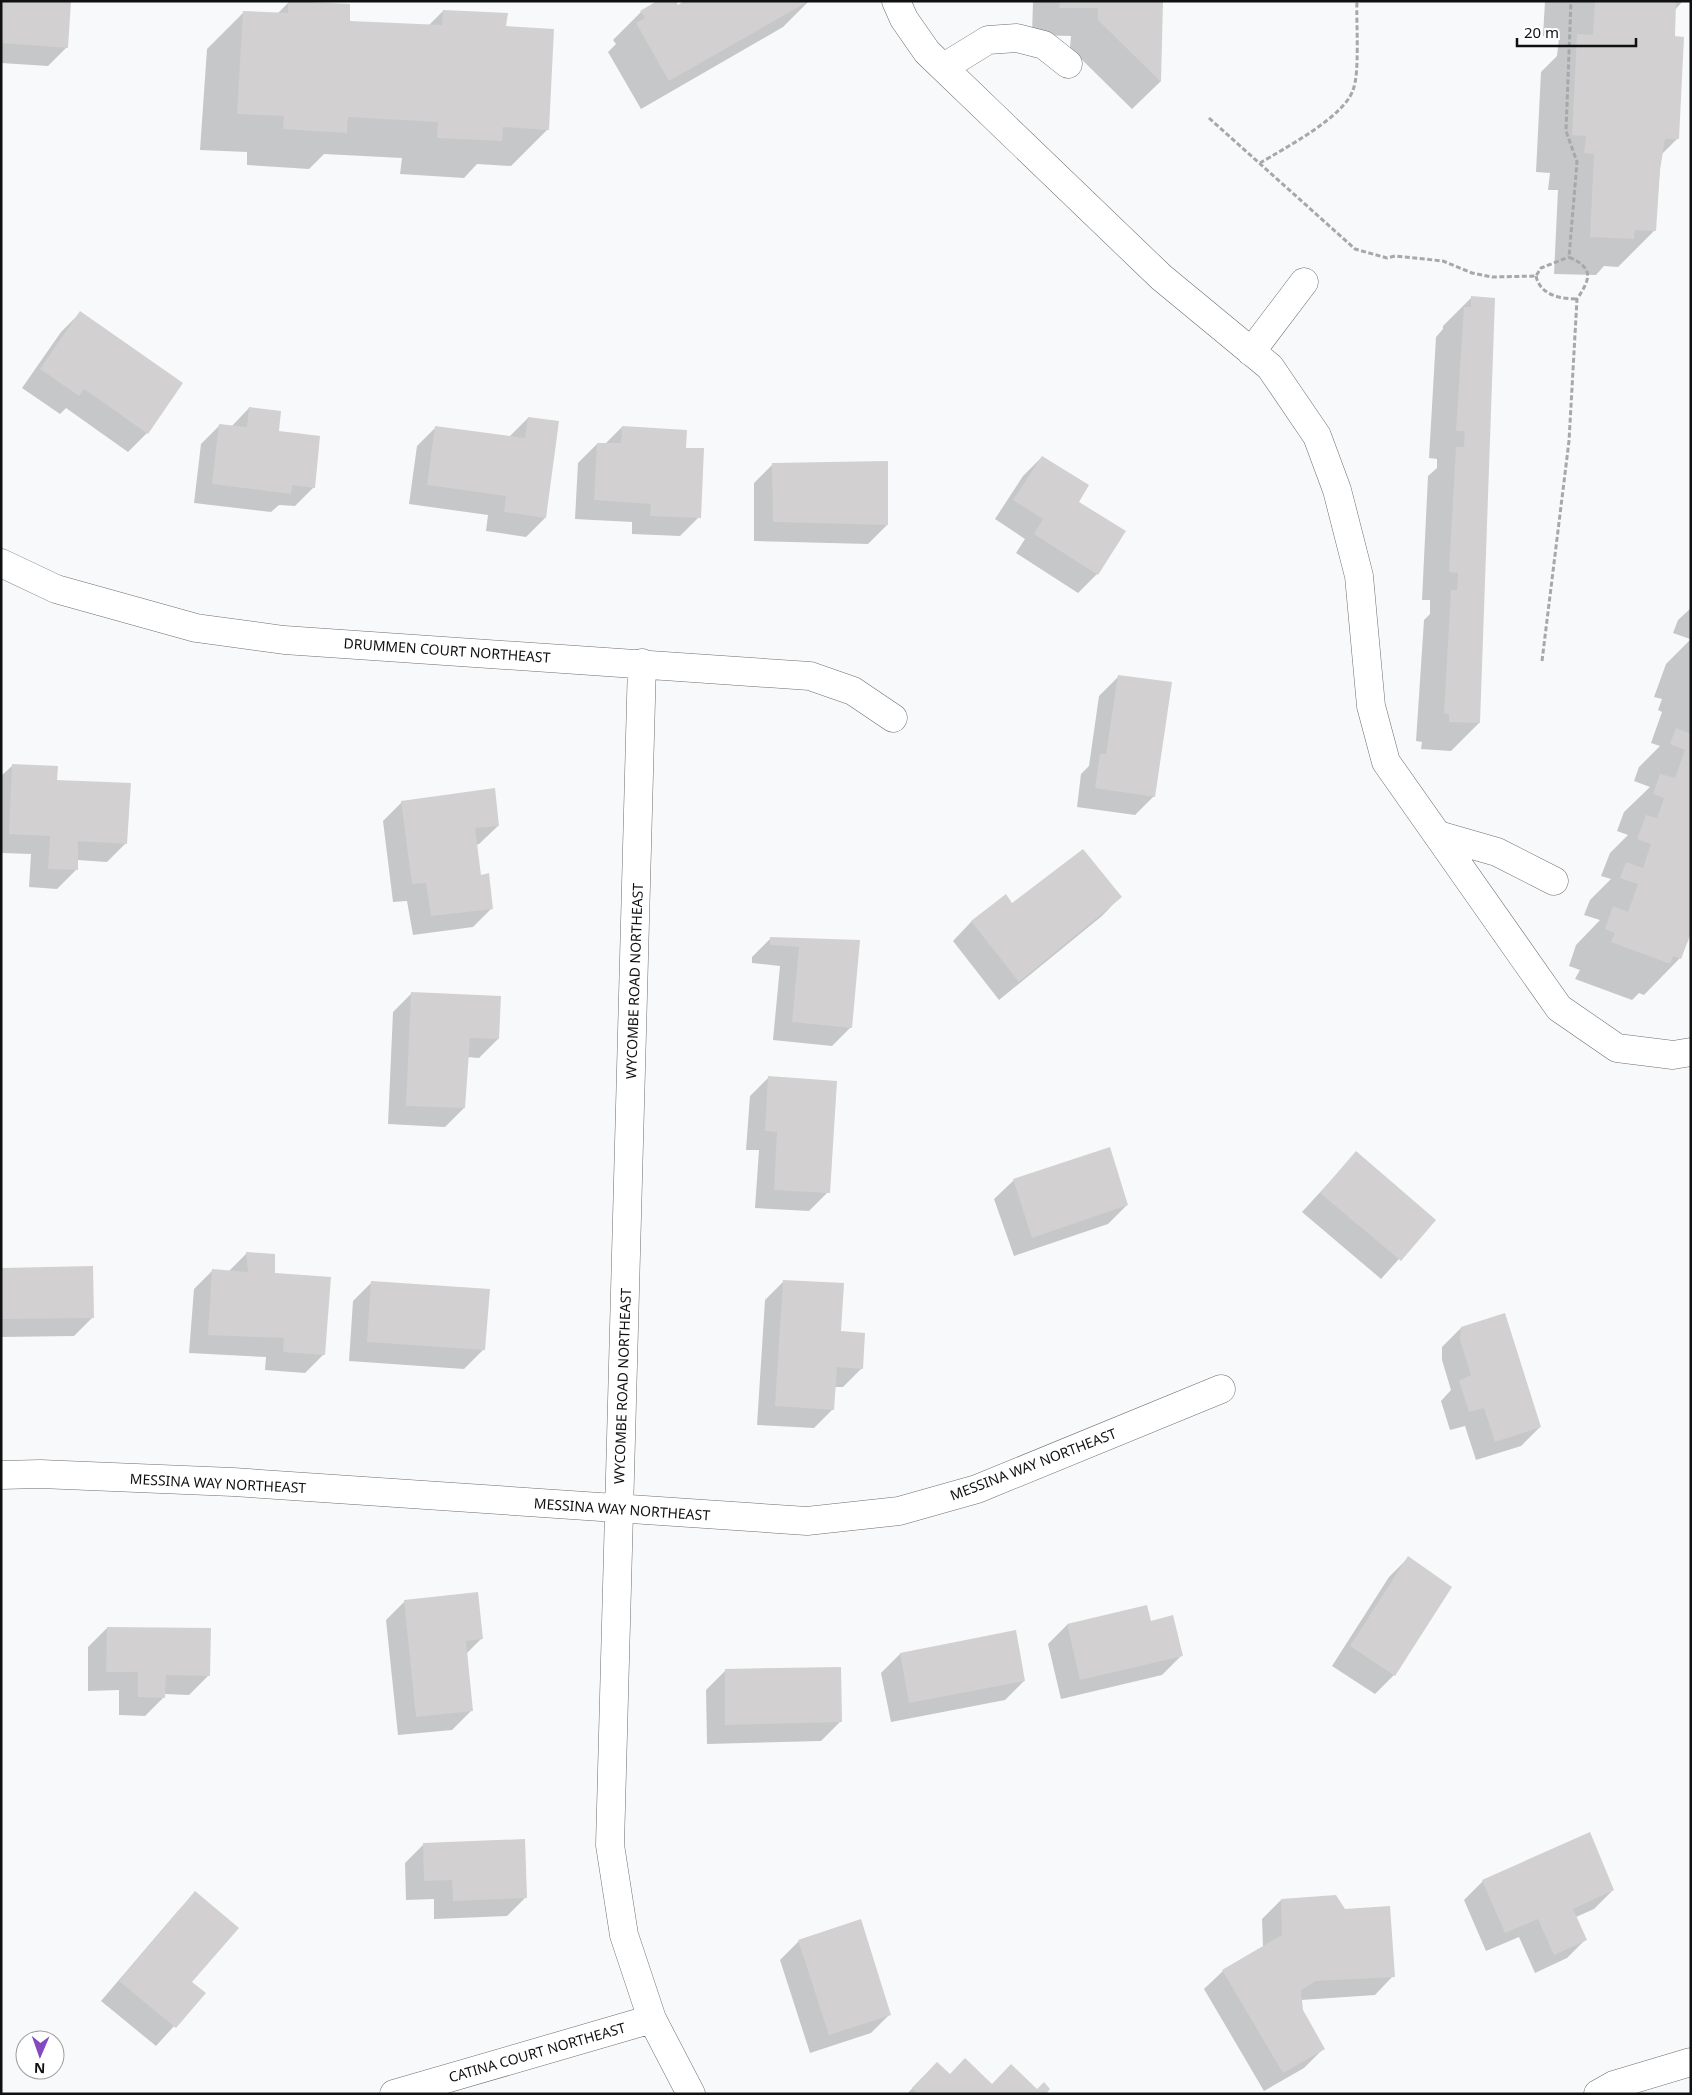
<svg xmlns="http://www.w3.org/2000/svg" width="1692" height="2095" viewBox="0 0 1692 2095" font-family="'Noto Sans',sans-serif">
	<style>
		.shadow { fill: #0003 }
		.building { fill: #d2d0d1 }
		.lines { fill: none; stroke-linecap: round; stroke-linejoin: round }
		.minor-casing { stroke: #6d6e70; stroke-width: 29 }
		.path { stroke: #a7a8a9; stroke-width: 3; stroke-dasharray: 5 2.5; stroke-linecap: butt }
		.minor { stroke: #fff; stroke-width: 28 }
		.labels { text-anchor: middle; dominant-baseline: central; stroke-width: 4.5; stroke-linejoin: round; paint-order: stroke }
		.street-label { font-size: 14px; fill: #0f1010; stroke: #fff }
	</style>
	<rect width="100%" height="100%" fill="#f8f9fb"/>
	<path class="shadow" d="M1,1L67,47L48,66L1,63Z
		M686,1H809L783,27L641,109L608,52L616,44L613,40L641,12L678,6Z
		M1033,1H1162L1160,82L1132,109L1070,48L1071,36L1032,35Z
		M1545,1H1683L1674,11L1673,37L1678,138L1661,155L1655,230L1618,267L1604,266L1596,275L1554,274L1558,190H1548L1550,173L1536,172L1541,72L1557,56L1559,38L1543,36Z
		M289,2L348,22L428,26L443,11L505,28L548,129L511,166L477,164L464,178L400,174L402,158L324,154L309,169L247,165V152L200,150L207,49L244,12L277,14Z
		M1471,298L1479,723L1451,751L1421,749L1422,742L1416,741L1424,620L1430,614V600H1422L1428,476L1437,468V459L1429,458L1436,337L1443,329V326Z
		M80,313L147,433L128,452L66,408L60,414L22,388L61,332Z
		M249,408L277,432L314,487L295,506L279,505L271,512L194,503L201,444L220,425L231,427Z
		M528,418L558,422L545,518L526,537L486,531L488,515L409,504L417,446L436,427L509,437Z
		M622,427L685,449L699,517L680,536L632,534V522L575,519L578,463L597,444H605Z
		M1042,457L1077,502L1097,574L1078,593L1016,553L1025,539L995,519L1023,476Z
		M773,464L887,525L868,544L754,541V483Z
		M1691,608V929L1680,958L1644,995L1639,993L1632,1000L1575,979L1580,970L1569,966L1576,945L1600,920L1584,915L1590,900L1611,879L1601,876L1610,853L1628,835L1617,831L1624,812L1650,787L1634,781L1639,767L1660,746L1651,743L1662,712L1658,710L1662,699L1654,697L1666,664L1689,641L1690,639L1673,633L1678,620Z
		M1118,677L1154,796L1135,815L1077,807L1081,774L1089,766L1099,696Z
		M13,765L55,781L126,843L107,862L77,860L76,870L57,889L29,887L31,854L1,853V776Z
		M402,802L498,826L479,844L476,845L480,876L492,908L473,927L413,935L407,901L393,902L383,821Z
		M1006,896L1012,905L1120,897L1102,916L999,1000L953,941L971,922Z
		M771,938L859,941L851,1027L832,1046L773,1040L780,966L752,963V957Z
		M412,993L498,1039L479,1058L467,1057L464,1108L445,1127L388,1124L393,1012Z
		M769,1077L828,1192L809,1211L755,1208L759,1150H746L750,1096Z
		M1109,1149L1127,1205L1108,1224L1014,1256L994,1199L1013,1181Z
		M1356,1153L1434,1220L1381,1279L1302,1212Z
		M247,1253L273,1274L324,1354L305,1373L265,1370L266,1357L189,1353L194,1289L213,1270L229,1271Z
		M1,1269L93,1317L74,1336L1,1337Z
		M784,1281L862,1368L843,1387H834L833,1409L814,1428L757,1425L765,1300Z
		M372,1282L483,1350L464,1369L349,1361L353,1301Z
		M1461,1328L1540,1427L1521,1446L1476,1460L1465,1426L1450,1430L1441,1401L1451,1390L1442,1360V1347Z
		M1408,1558L1394,1675L1375,1694L1332,1666L1389,1577Z
		M405,1601L482,1638L466,1654L471,1711L452,1730L398,1735L386,1620Z
		M1150,1623L1181,1656L1162,1675L1061,1699L1048,1644L1067,1625Z
		M107,1628L208,1676L189,1695L164,1694V1697L145,1716L119,1715V1690L88,1691V1647Z
		M1015,1632L1024,1681L1005,1700L891,1722L881,1673L900,1654Z
		M725,1671L840,1722L821,1741L707,1744L706,1690Z
		M424,1844L526,1897L507,1916L434,1919V1899L406,1900L405,1863Z
		M1483,1881L1613,1890L1594,1909L1576,1917L1586,1939L1567,1958L1535,1973L1519,1937L1486,1951L1464,1900Z
		M196,1893L190,1982L204,1993L156,2046L101,2001L177,1912Z
		M1281,1900L1393,1976L1375,1995L1301,2000V2010L1323,2049L1304,2068L1264,2091L1204,1989L1223,1971L1263,1947L1262,1919Z
		M799,1941L890,2014L871,2033L810,2053L780,1960Z
		M950,2075L992,2085L1037,2090L1044,2094H907L918,2082Z"/>
	<path class="building" d="M1,1H71L68,48L1,43Z
		M288,1L350,4V21L442,25L443,10L508,13L506,26L554,29L549,130L503,127L502,141L437,138L438,122L348,117L347,133L283,129L284,116L237,114L243,11L288,13Z
		M657,1H676L678,5L684,1H809L669,81L636,23L645,18L640,11Z
		M1060,1H1163L1161,82L1098,20V8H1059Z
		M1595,1H1676L1675,36L1684,37L1679,139H1665L1660,170L1656,231L1635,230L1634,239L1590,237L1594,154L1584,153L1586,136L1572,135L1577,34L1593,35Z
		M1471,296L1495,298L1480,723L1449,722V714L1444,713L1451,590H1457L1458,573L1449,572L1456,447H1464L1465,431H1456L1464,307H1471Z
		M80,311L183,383L148,434L84,389L79,396L40,369Z
		M249,407L281,411L279,431L320,436L315,488L292,485L291,494L212,484L219,424L247,427Z
		M528,417L559,421L546,518L504,512L506,496L427,485L435,426L525,438Z
		M622,426L687,430L686,448H704L701,518L650,516L651,504L594,500L597,443H621Z
		M1042,456L1089,485L1079,502L1126,531L1098,575L1034,534L1043,519L1013,500Z
		M888,461V525L773,522L772,463Z
		M1118,675L1172,682L1155,797L1095,788L1100,754H1106Z
		M1676,728L1691,734V933L1681,959L1673,956L1670,964L1611,942L1615,933L1605,929L1613,906L1628,912L1638,884L1620,878L1626,862L1643,868L1651,844L1637,839L1646,815L1657,818L1664,798L1653,794L1660,774L1675,778L1685,750L1670,744Z
		M12,764L58,766L57,780L131,783L127,844L78,841V870L48,869L50,836L9,834Z
		M495,788L499,826L475,828L481,875L489,873L493,909L431,916L426,883L412,884L401,801Z
		M1083,849L1122,897L1019,982L971,921L1006,894L1012,903Z
		M770,937L860,940L852,1028L792,1022L799,947L770,945Z
		M411,992L501,996L499,1039L470,1038L465,1108L406,1106Z
		M768,1076L837,1081L830,1193L774,1190L777,1132L765,1131Z
		M1110,1147L1128,1205L1032,1238L1013,1179Z
		M1356,1151L1436,1220L1401,1261L1320,1193Z
		M246,1252L275,1254V1273L331,1277L325,1355L283,1352L284,1338L208,1335L212,1269L248,1272Z
		M93,1266L94,1318L1,1319V1268Z
		M783,1280L844,1283L841,1331L865,1333L863,1369L837,1367L834,1410L775,1406Z
		M371,1281L490,1289L485,1350L367,1342Z
		M1505,1313L1541,1427L1495,1442L1484,1408L1469,1412L1459,1381L1471,1375L1460,1340L1461,1327Z
		M1408,1556L1452,1587L1395,1676L1350,1646Z
		M478,1592L483,1639L466,1641L473,1711L416,1717L404,1600Z
		M1147,1605L1151,1621L1173,1615L1183,1656L1080,1680L1067,1624Z
		M107,1627L211,1628L210,1676L166,1675L165,1698L138,1697V1672H106Z
		M1016,1630L1025,1681L909,1703L900,1653Z
		M841,1667L842,1722L725,1725V1669Z
		M1590,1832L1614,1890L1573,1909L1587,1940L1554,1955L1538,1919L1505,1933L1482,1880Z
		M525,1839L527,1898L453,1901L452,1880L424,1881L423,1843Z
		M195,1891L239,1928L192,1982L206,1993L176,2028L119,1981Z
		M1336,1895L1345,1909L1390,1906L1395,1977L1316,1981L1301,1990L1303,2010L1325,2049L1283,2073L1222,1970L1282,1935L1281,1899Z
		M861,1919L891,2015L829,2035L798,1940Z
		M965,2058L992,2084L1011,2064L1037,2089L1044,2082L1050,2089L1046,2094H918L912,2088L937,2062L950,2074Z"/>
	<g class="lines">
		<g class="minor-casing">
			<path id="minor" d="M896,1L904,19L927,52L1161,277L1270,367L1317,436L1337,490L1359,576L1371,706L1386,762L1559,1008L1617,1048L1673,1055L1691,1052
				M944,67L988,40L1017,38L1044,45L1068,64
				M1251,352L1304,282
				M1,563L56,589L196,628L284,640L810,676L853,691L893,718
				M642,663L610,1845L624,1935L652,2019L691,2094
				M1438,835L1497,852L1554,881
				M1,1475L40,1474L233,1482L807,1521L899,1511L977,1489L1221,1389
				M394,2094L652,2019
				M1598,2094L1614,2085L1691,2062"/>
		</g>
		<path class="path" d="M1209,118L1355,249L1387,258L1395,256L1443,261L1472,273L1492,277L1536,276L1541,268L1569,257
			M1260,163C1285,148 1344,117 1353,90C1360,73 1356,22 1357,1
			M1536,276C1540,295 1560,299 1577,299
			M1542,661L1569,441L1577,299C1590,279 1595,269 1569,257L1577,162L1566,131L1571,1"/>
		<use href="#minor" class="minor"/>
	</g>
	<g class="labels">
		<g class="street-label">
			<text transform="translate(447 650) rotate(4)">DRUMMEN COURT NORTHEAST</text>
			<text transform="translate(634 981) rotate(-88)">WYCOMBE ROAD NORTHEAST</text>
			<text transform="translate(622 1386) rotate(-88)">WYCOMBE ROAD NORTHEAST</text>
			<text transform="translate(1033 1464) rotate(-21)">MESSINA WAY NORTHEAST</text>
			<text transform="translate(218 1483) rotate(3)">MESSINA WAY NORTHEAST</text>
			<text transform="translate(622 1509) rotate(4)">MESSINA WAY NORTHEAST</text>
			<text transform="translate(537 2052) rotate(-16)">CATINA COURT NORTHEAST</text>
		</g>
	</g>
	<rect width="1692" height="2095" fill="none" stroke="#0f1010" stroke-width="5"/>
	<g transform="translate(40 2055) rotate(182)"><circle r="24" fill="#ffffff" stroke="#9f9f9f"/>
	<path d="M0-4L9 19L0 12L-9 19Z" fill="#8549bf"/>
	<text y="-8" font-size="14" font-weight="bold" text-anchor="middle" fill="#0f1010">N</text>
	</g>
	<path d="M1517 38v8h119v-8" fill="none" stroke="#0f1010" stroke-width="2.5"/>
	<text x="1524" y="38" font-size="15" fill="#0f1010" stroke="#ffffff" stroke-width="4" paint-order="stroke">20 m</text>
</svg>
